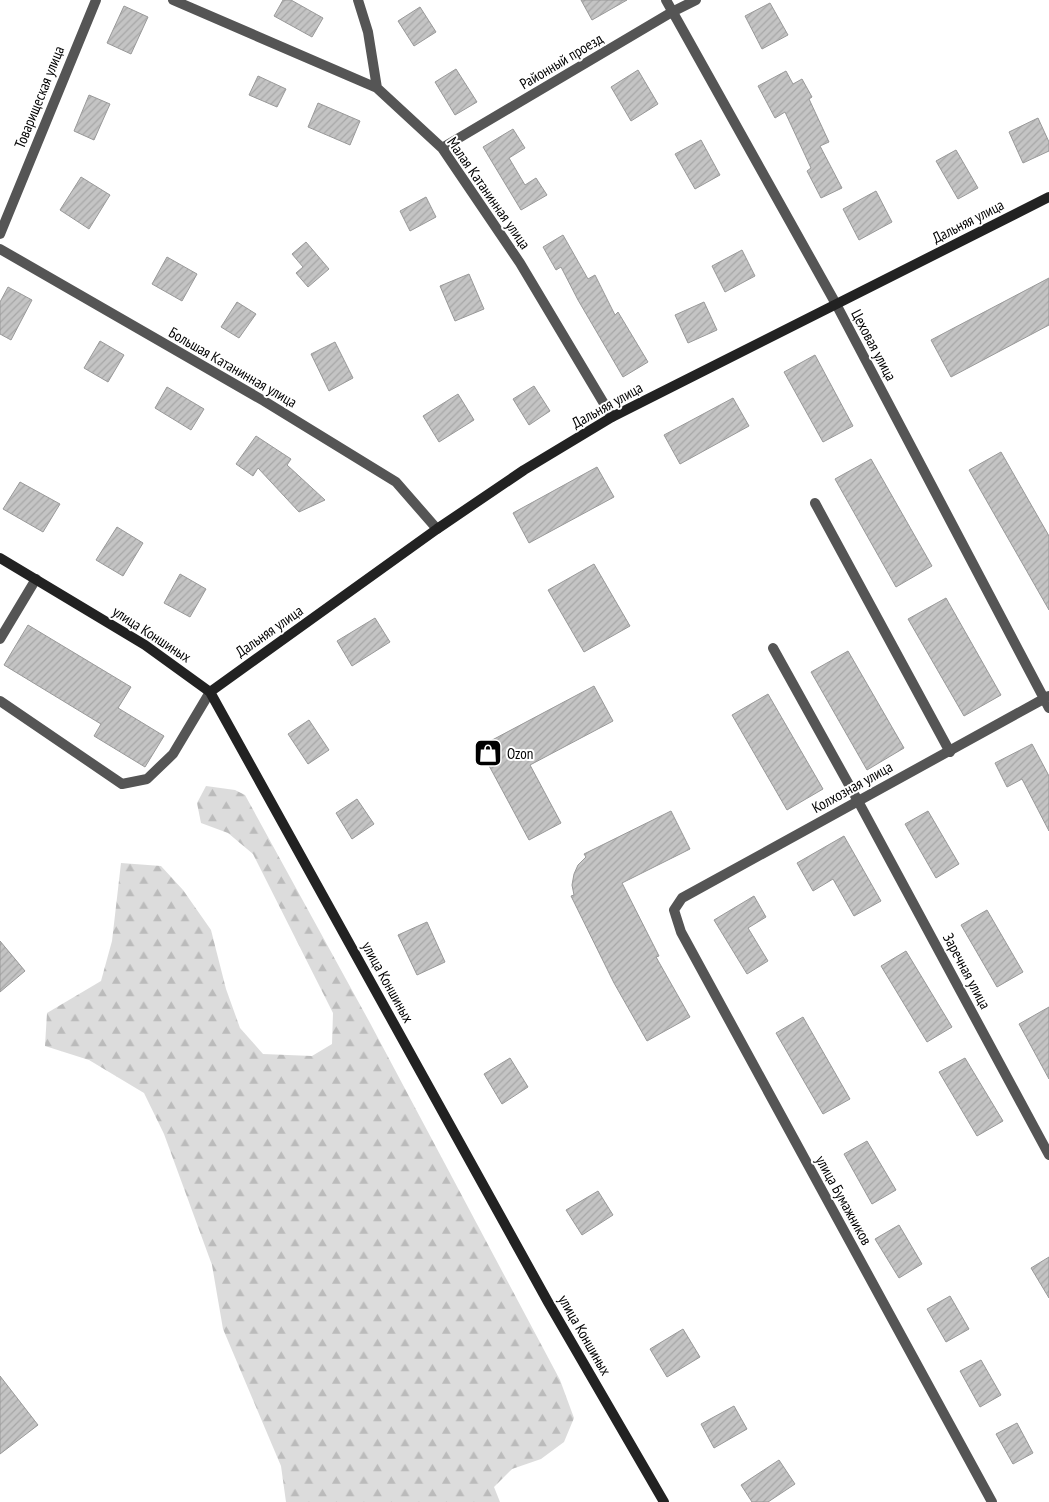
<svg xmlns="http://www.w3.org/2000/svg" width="1049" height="1502" viewBox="0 0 1049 1502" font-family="'PT Sans Narrow',sans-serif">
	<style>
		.forest { fill: url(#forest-firs) }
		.building { fill: url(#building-hatch); stroke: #999 }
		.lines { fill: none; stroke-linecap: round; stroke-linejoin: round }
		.lane { stroke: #555; stroke-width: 10 }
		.street { stroke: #555; stroke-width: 10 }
		.secondary { stroke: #222; stroke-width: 10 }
		.labels { text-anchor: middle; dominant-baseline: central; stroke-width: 4; stroke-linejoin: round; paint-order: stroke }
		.street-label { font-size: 15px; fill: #000; stroke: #fff }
		.poi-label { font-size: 15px; fill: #000; stroke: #fff; text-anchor: start }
	</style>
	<defs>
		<pattern id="forest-firs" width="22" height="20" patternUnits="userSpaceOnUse" patternTransform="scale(1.25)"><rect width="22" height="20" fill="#dcdcdc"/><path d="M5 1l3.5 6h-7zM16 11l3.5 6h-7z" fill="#bbb"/></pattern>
		<pattern id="building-hatch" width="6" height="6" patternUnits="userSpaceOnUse" patternTransform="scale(1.25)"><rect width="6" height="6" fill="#c4c4c4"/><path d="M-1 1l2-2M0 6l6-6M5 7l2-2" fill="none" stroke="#a7a7a7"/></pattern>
	</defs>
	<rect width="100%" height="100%" fill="#fff"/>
	<path class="forest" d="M206,786L235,790L245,795L370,1023L560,1380L574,1418L564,1442L541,1459L512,1469L494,1487L500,1502H286L281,1466L223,1329L212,1265L164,1134L144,1093L89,1060L45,1046L47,1013L101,981L112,941L121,863L161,866L183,890L211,930L226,989L240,1028L263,1054L312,1056L332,1044L333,1013L253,854L228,833L201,823L197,803Z"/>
	<path class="building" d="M283,0H291L323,18L312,37L274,16Z
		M581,0H627L592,20Z
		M770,3L788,35L762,49L745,16Z
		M124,6L148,17L131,54L107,43Z
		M420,7L436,32L414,46L398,21Z
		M456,69L477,102L455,115L435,82Z
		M638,70L658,104L631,121L611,87Z
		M786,71L793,84L802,79L812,97L809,99L829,142L820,146L842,188L821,198L807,171L811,168L785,112L775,118L758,86Z
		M258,76L286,89L277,107L249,95Z
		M89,95L110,104L94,140L74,131Z
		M318,103L360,121L350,145L308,127Z
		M1038,118L1049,142V151L1023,163L1009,132Z
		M513,129L525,148L509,158L525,185L536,178L547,195L521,210L483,147Z
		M701,140L720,175L695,189L675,154Z
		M956,150L978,188L958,199L936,161Z
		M81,177L110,195L89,229L60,210Z
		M876,191L892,222L859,240L843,209Z
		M426,197L436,217L410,231L400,211Z
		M563,235L588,279L595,275L615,315L618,312L648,362L623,377L578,300L561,267L556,270L543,247Z
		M306,242L329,269L308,287L296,273L303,267L292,254Z
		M742,250L755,276L725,292L712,266Z
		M167,257L197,274L182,301L152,284Z
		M469,274L484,309L455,321L440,286Z
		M1049,278V325L951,377L931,340Z
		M8,287L32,300L11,340L0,334V302Z
		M237,302L256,314L239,338L221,327Z
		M704,302L717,330L688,343L675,315Z
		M100,341L124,355L108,382L84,368Z
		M335,342L353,378L329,391L311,354Z
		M815,355L853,426L823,442L784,372Z
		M534,386L550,411L529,425L513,399Z
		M167,387L204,409L191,430L155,408Z
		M458,394L474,420L439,442L423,416Z
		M733,398L749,426L680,464L664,435Z
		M256,436L291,459L287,465L325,500L299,512L258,468L253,476L236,464Z
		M1001,452L1049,536V610L969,470Z
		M871,459L932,566L896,587L835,479Z
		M597,467L614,497L529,543L513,513Z
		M20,482L60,504L43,532L3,509Z
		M117,527L143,543L123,576L96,560Z
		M594,564L630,626L584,652L548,590Z
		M180,574L206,589L190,617L164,603Z
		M946,598L1001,695L964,716L908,619Z
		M375,618L390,642L352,666L337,641Z
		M28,625L131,687L118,708L164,736L145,767L94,736L101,724L4,665Z
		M848,651L904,748L867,770L811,672Z
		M594,686L613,721L530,765L561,823L529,840L479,747Z
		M768,694L823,789L787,810L732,715Z
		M309,720L329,750L308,764L288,734Z
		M1032,744L1049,776V831L1022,779L1007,787L995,763Z
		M357,799L374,824L352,839L336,813Z
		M671,811L690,849L622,883L659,956L656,957L690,1017L647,1041L614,983L571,896L574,895L572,885L574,874L578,865L586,857L584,854Z
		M928,811L959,864L936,878L905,824Z
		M844,836L881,901L854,916L833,879L813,891L797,863Z
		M754,896L766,917L748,928L768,961L747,974L714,920Z
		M987,910L1023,972L997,987L961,925Z
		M427,922L445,962L417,975L398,935Z
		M0,941L25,971L0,992Z
		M906,951L952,1027L927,1042L881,966Z
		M1049,1007V1079L1019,1024Z
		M803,1017L850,1099L823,1114L776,1033Z
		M510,1058L528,1087L502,1104L484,1074Z
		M965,1058L1003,1121L977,1136L939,1072Z
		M867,1141L896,1190L872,1204L844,1154Z
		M598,1191L613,1215L582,1235L566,1210Z
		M899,1225L922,1264L899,1278L875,1239Z
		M1049,1257V1298L1031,1268Z
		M950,1296L969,1329L946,1342L927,1309Z
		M683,1329L700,1357L667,1377L650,1349Z
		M981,1360L1001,1395L980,1407L960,1371Z
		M0,1376L38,1425L0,1454Z
		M734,1406L747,1429L714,1448L701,1424Z
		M1017,1423L1033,1453L1013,1464L996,1434Z
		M779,1460L795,1484L768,1502H752L741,1485Z"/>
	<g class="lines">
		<path class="lane" d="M815,503L950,752
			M0,639L36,579
			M773,648L858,801
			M0,701L122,784L147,779L173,754L210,692"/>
		<path class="street" d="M173,0L377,88L442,148L520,263L612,417
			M358,0L368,32L377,88
			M666,0L836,304L1049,708
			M442,148L672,12L696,0
			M0,234L96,0
			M0,249L264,401L396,482L437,529
			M858,801L1049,1155
			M992,1502L681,932L674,910L682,898L1049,696"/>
		<path class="secondary" d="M0,558L145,645L210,692L548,1302L664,1502
			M210,692L437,529L524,470L612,417L1049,197"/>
	</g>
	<defs>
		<g id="shop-square" transform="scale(1.4375)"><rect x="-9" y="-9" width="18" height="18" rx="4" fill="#000" stroke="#fff"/><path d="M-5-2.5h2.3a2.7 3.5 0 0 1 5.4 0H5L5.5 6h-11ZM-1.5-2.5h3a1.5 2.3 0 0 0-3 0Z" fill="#fff"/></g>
	</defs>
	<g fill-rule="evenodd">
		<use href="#shop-square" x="488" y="753"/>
	</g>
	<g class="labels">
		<g class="street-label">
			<text transform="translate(561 61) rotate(-31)">Районный проезд</text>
			<text transform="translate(39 97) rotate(-68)">Товарищеская улица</text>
			<text transform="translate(489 193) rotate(55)">Малая Катанинная улица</text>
			<text transform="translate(968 221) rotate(-27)">Дальняя улица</text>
			<text transform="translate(874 345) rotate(62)">Цеховая улица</text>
			<text transform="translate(233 367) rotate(30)">Большая Катанинная улица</text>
			<text transform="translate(607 405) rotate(-29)">Дальняя улица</text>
			<text transform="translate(269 631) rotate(-35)">Дальняя улица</text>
			<text transform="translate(152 634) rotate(33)">улица Коншиных</text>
			<text transform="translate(852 787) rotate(-29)">Колхозная улица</text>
			<text transform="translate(967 971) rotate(62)">Заречная улица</text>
			<text transform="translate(388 982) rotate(61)">улица Коншиных</text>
			<text transform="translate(844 1200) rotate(61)">улица Бумажников</text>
			<text transform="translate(585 1335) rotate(60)">улица Коншиных</text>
		</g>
		<g class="poi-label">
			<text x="507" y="753">Ozon</text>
		</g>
	</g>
</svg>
